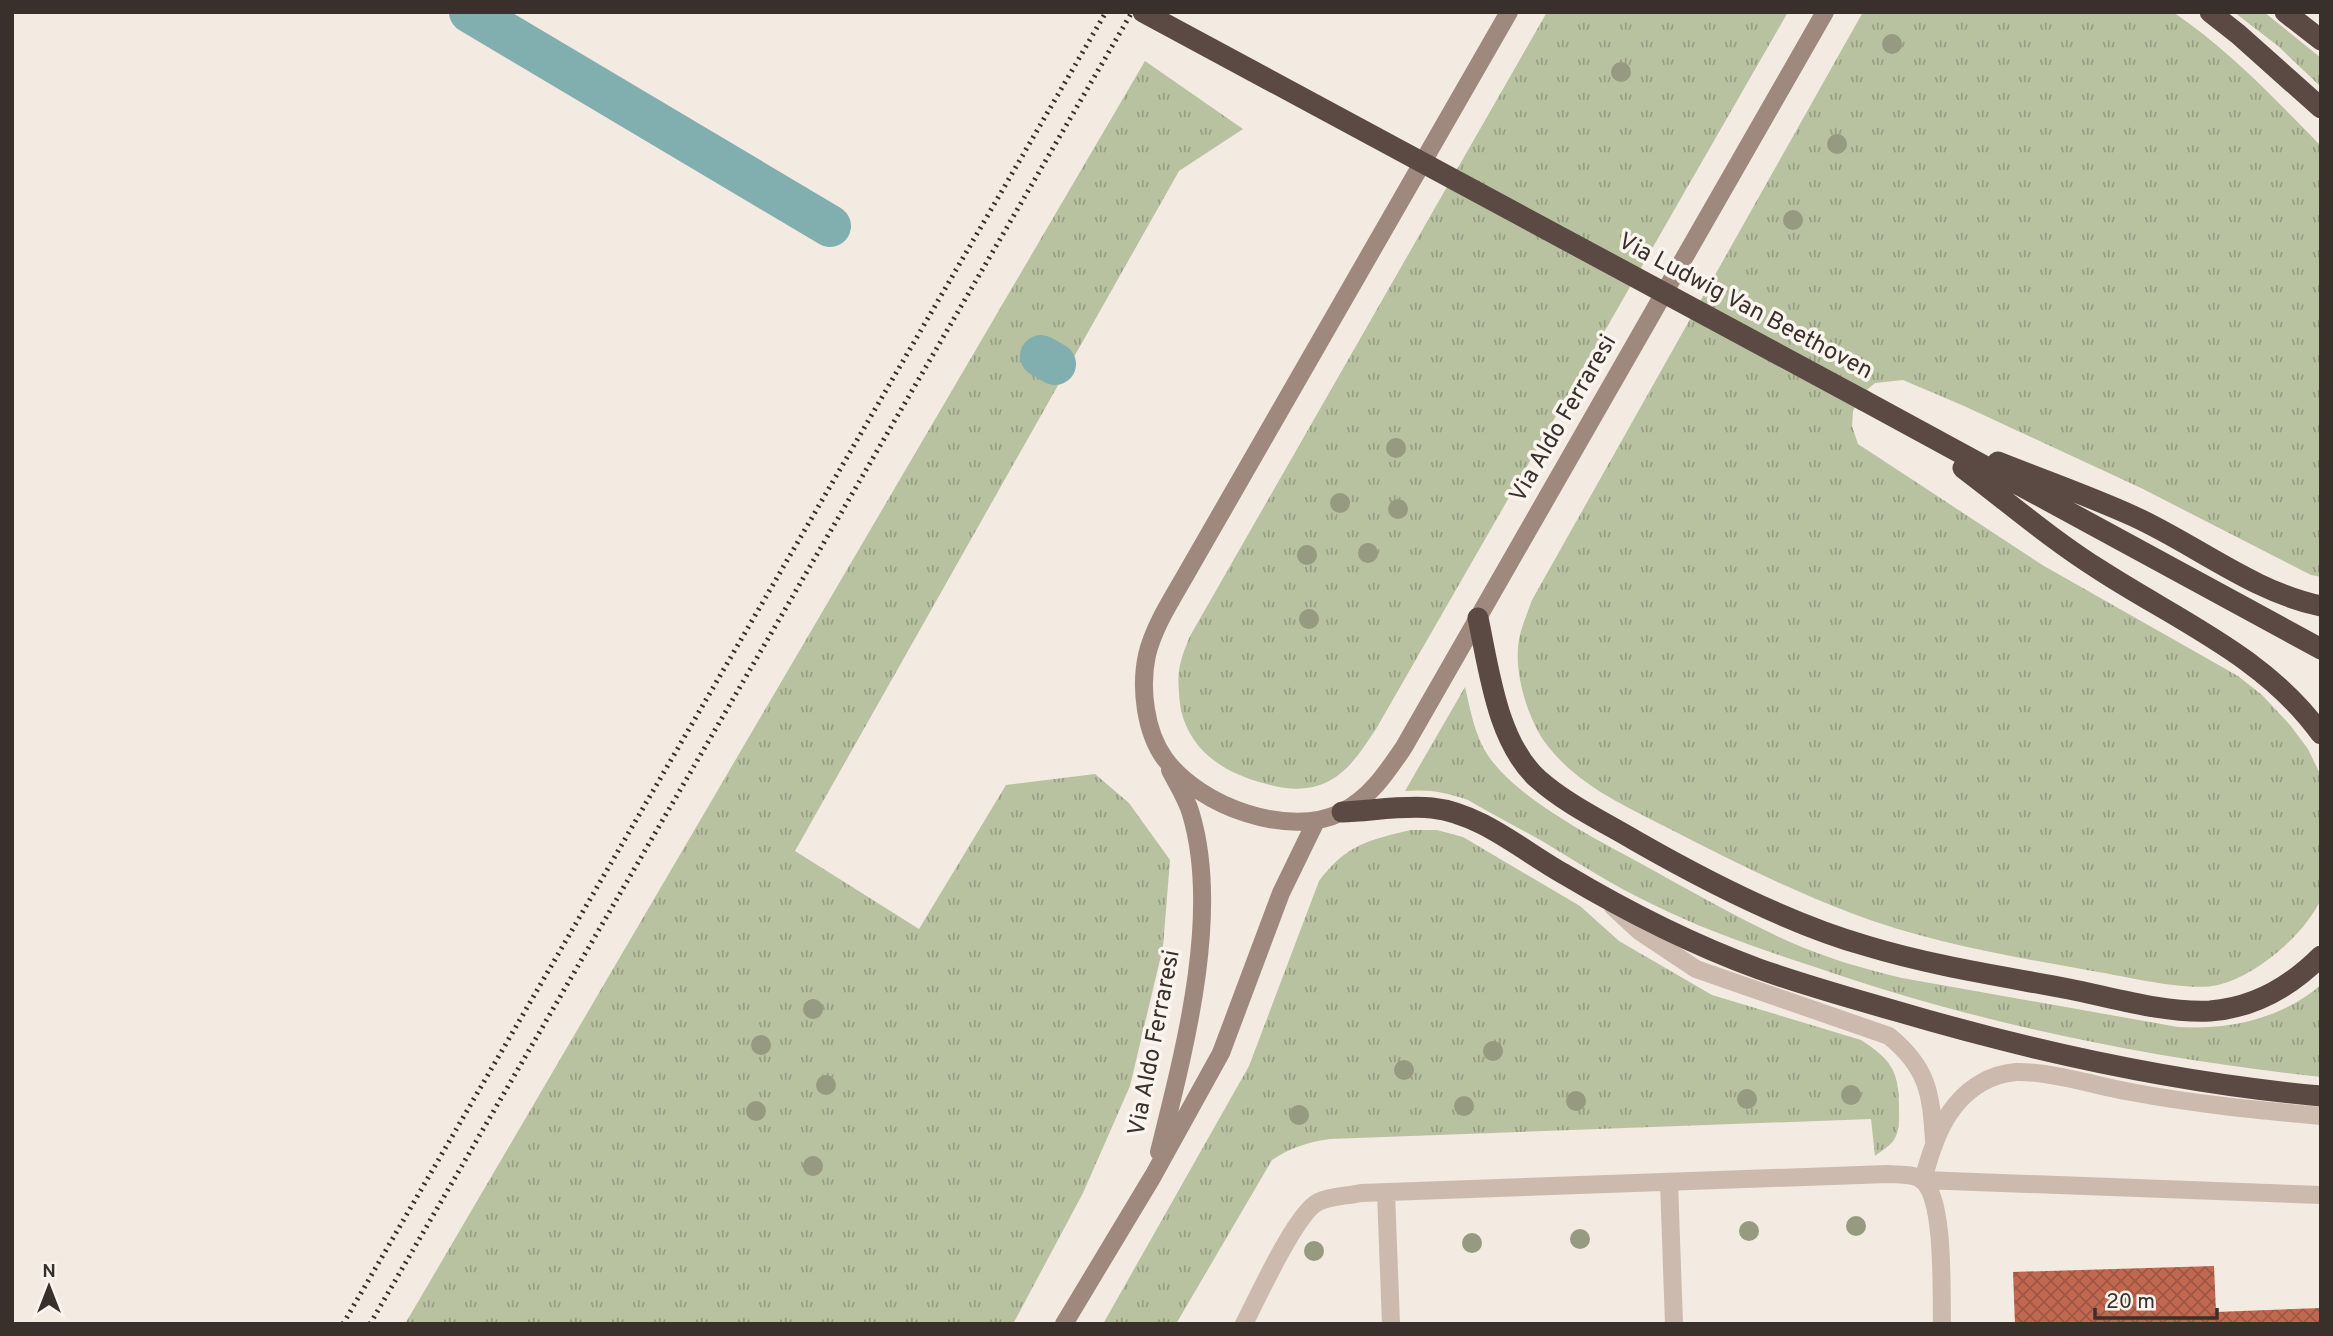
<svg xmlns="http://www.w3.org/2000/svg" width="2333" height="1336" viewBox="0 0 2333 1336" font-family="Overpass,sans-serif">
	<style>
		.grass { fill: url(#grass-tufts) }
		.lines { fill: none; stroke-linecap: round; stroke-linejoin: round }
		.canal { stroke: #81afaf; stroke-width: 42 }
		.building { fill: url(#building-cross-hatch) }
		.lane { stroke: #cbbaad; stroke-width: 18 }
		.secondary { stroke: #9f897e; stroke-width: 18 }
		.highway { stroke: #5b4943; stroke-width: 21 }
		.rail { stroke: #3a302b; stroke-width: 5; stroke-dasharray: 2 5; stroke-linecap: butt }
		.highway-bridge { stroke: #5b4943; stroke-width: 21 }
		.tree { fill: #969a80 }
		.labels { text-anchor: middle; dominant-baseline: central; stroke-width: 7; stroke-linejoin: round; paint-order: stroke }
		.street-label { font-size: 24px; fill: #3a302b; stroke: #faf4ee }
	</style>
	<defs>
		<pattern id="grass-tufts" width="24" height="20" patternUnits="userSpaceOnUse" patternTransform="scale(1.75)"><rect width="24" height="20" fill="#b8c2a1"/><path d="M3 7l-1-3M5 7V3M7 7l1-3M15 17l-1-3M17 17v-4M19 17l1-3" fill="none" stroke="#979e83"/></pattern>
		<pattern id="building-cross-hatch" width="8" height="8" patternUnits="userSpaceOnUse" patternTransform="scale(1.75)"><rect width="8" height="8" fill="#c26850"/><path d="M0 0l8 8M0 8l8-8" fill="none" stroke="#9f5643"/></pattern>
	</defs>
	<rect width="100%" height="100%" fill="#f3eae1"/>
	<path class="grass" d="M1547,12H1788L1376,729C1362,750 1349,772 1325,783C1306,792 1283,789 1263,783C1217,771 1181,743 1179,693C1178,682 1178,671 1181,661C1183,652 1187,644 1190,636Z
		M1863,12H2173C2229,50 2274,98 2321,146V577L2311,575L2141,488L1964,406L1903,380L1875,383L1863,393L1853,411L1852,426L1858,444L2044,566L2238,676L2262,695L2290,725L2308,749L2321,776V899C2305,934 2257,976 2218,985C2188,992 2129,977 2098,972C2015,957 1929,943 1851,913C1788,889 1728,859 1668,828C1623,805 1575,784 1544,741C1526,714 1512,667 1520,635C1523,623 1528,611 1532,600Z
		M2234,12H2264L2321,58V87L2278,46Z
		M1145,61L1243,129L1179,171L795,851L919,929L1006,785L1095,774L1129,803L1170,860L1163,947L1130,1086L1083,1193L1013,1324H405Z
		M1465,687C1471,712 1475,739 1492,761C1524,802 1594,838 1640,863C1689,890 1739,919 1790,942C1826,958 1864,969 1902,978L2178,1027C2229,1030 2281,1019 2321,985V1077C2147,1058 1980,1024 1815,967C1760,949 1704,930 1652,904C1614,886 1578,863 1542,841C1517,827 1492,814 1468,800C1446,792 1428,789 1405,791Z
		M1411,830H1437L1463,837L1580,906L1619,941L1712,995L1861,1040C1890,1059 1899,1070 1899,1106C1899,1117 1900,1128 1895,1138C1892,1145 1881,1151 1875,1156L1871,1119L1330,1139C1308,1142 1290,1148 1272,1160L1176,1324H1103L1249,1066L1319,881C1346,845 1368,840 1411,830Z"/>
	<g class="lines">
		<path class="canal" d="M470,12L830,226
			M1041,356L1055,364"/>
	</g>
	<path class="building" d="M2214,1266L2216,1312L2321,1308V1324H2015L2013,1272Z"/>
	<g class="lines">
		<path class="lane" d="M1613,907L1639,931L1696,969L1889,1036C1928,1068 1931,1093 1934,1141
			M2321,1116C2257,1110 2194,1104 2131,1092C2097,1086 2050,1071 2016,1072C2004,1073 1991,1077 1981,1083C1945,1104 1933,1143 1923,1180L2321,1195
			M1669,1182L1674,1324
			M1386,1193L1391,1324
			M1244,1324C1257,1299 1296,1213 1318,1202C1330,1196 1348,1196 1361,1193L1887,1174C1899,1175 1914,1173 1923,1181C1945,1200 1941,1294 1942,1324"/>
		<path class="secondary" d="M1509,12L1189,569C1174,596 1154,625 1147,655C1140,687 1145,732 1165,759C1199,806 1289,839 1342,812C1370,798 1387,772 1404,747L1825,12
			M1159,1152C1184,1051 1221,915 1191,814C1187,799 1177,784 1170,770
			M1064,1324L1153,1176L1221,1053L1281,893L1316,821"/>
		<path class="highway" d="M2210,12L2238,34L2321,108
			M2285,12L2321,40
			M1863,400L2321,649
			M1998,462C2043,480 2089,496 2133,516C2195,544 2253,592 2321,606
			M1963,468C2008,502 2052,540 2100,570C2177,620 2266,657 2321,734
			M1478,618C1489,669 1497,742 1538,779C1566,804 1604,822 1636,841C1706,881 1789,924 1867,946C1933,966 2001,976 2069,989C2114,998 2163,1013 2210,1011C2253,1008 2291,986 2321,956
			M1342,812C1371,811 1403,805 1432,808C1480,813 1523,851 1564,874C1626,911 1691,944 1759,969C1804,985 1850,998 1896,1011C2035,1052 2176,1083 2321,1096"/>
		<path class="rail" d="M343,1324L1106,12
			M370,1324L1132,12"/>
		<path class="highway-bridge" d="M1143,12L1863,400"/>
	</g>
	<g class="tree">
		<circle cx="1892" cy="44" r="10"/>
		<circle cx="1621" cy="72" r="10"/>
		<circle cx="1837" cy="144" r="10"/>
		<circle cx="1793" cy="220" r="10"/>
		<circle cx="1396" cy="448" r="10"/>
		<circle cx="1340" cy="503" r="10"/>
		<circle cx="1398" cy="509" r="10"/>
		<circle cx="1368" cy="553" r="10"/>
		<circle cx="1307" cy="555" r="10"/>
		<circle cx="1309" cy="619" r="10"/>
		<circle cx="813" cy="1009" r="10"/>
		<circle cx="761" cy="1045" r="10"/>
		<circle cx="1493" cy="1051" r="10"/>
		<circle cx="1404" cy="1070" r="10"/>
		<circle cx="826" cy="1085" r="10"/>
		<circle cx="1851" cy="1095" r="10"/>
		<circle cx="1747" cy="1099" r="10"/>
		<circle cx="1576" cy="1101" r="10"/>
		<circle cx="1464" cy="1106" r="10"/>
		<circle cx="756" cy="1111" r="10"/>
		<circle cx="1299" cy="1115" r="10"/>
		<circle cx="813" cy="1166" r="10"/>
		<circle cx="1856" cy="1226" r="10"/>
		<circle cx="1749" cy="1231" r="10"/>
		<circle cx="1580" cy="1239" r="10"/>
		<circle cx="1472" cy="1243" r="10"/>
		<circle cx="1314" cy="1251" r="10"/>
	</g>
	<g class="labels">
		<g class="street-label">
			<text transform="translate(1745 307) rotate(28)">Via Ludwig Van Beethoven</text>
			<text transform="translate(1564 419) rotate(-60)">Via Aldo Ferraresi</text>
			<text transform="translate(1155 1043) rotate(-79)">Via Aldo Ferraresi</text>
		</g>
	</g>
	<rect width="2333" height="1336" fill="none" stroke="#3a302b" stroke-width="28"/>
	<g transform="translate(49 1287)" stroke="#faf4ee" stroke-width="5" paint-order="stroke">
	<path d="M0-5L12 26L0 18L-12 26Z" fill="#3a302b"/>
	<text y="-10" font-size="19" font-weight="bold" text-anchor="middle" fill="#3a302b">N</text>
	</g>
	<path d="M2095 1308v10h122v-10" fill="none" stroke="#3a302b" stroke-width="3.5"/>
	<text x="2106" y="1308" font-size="21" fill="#3a302b" stroke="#faf4ee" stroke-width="5" paint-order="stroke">20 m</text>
</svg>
